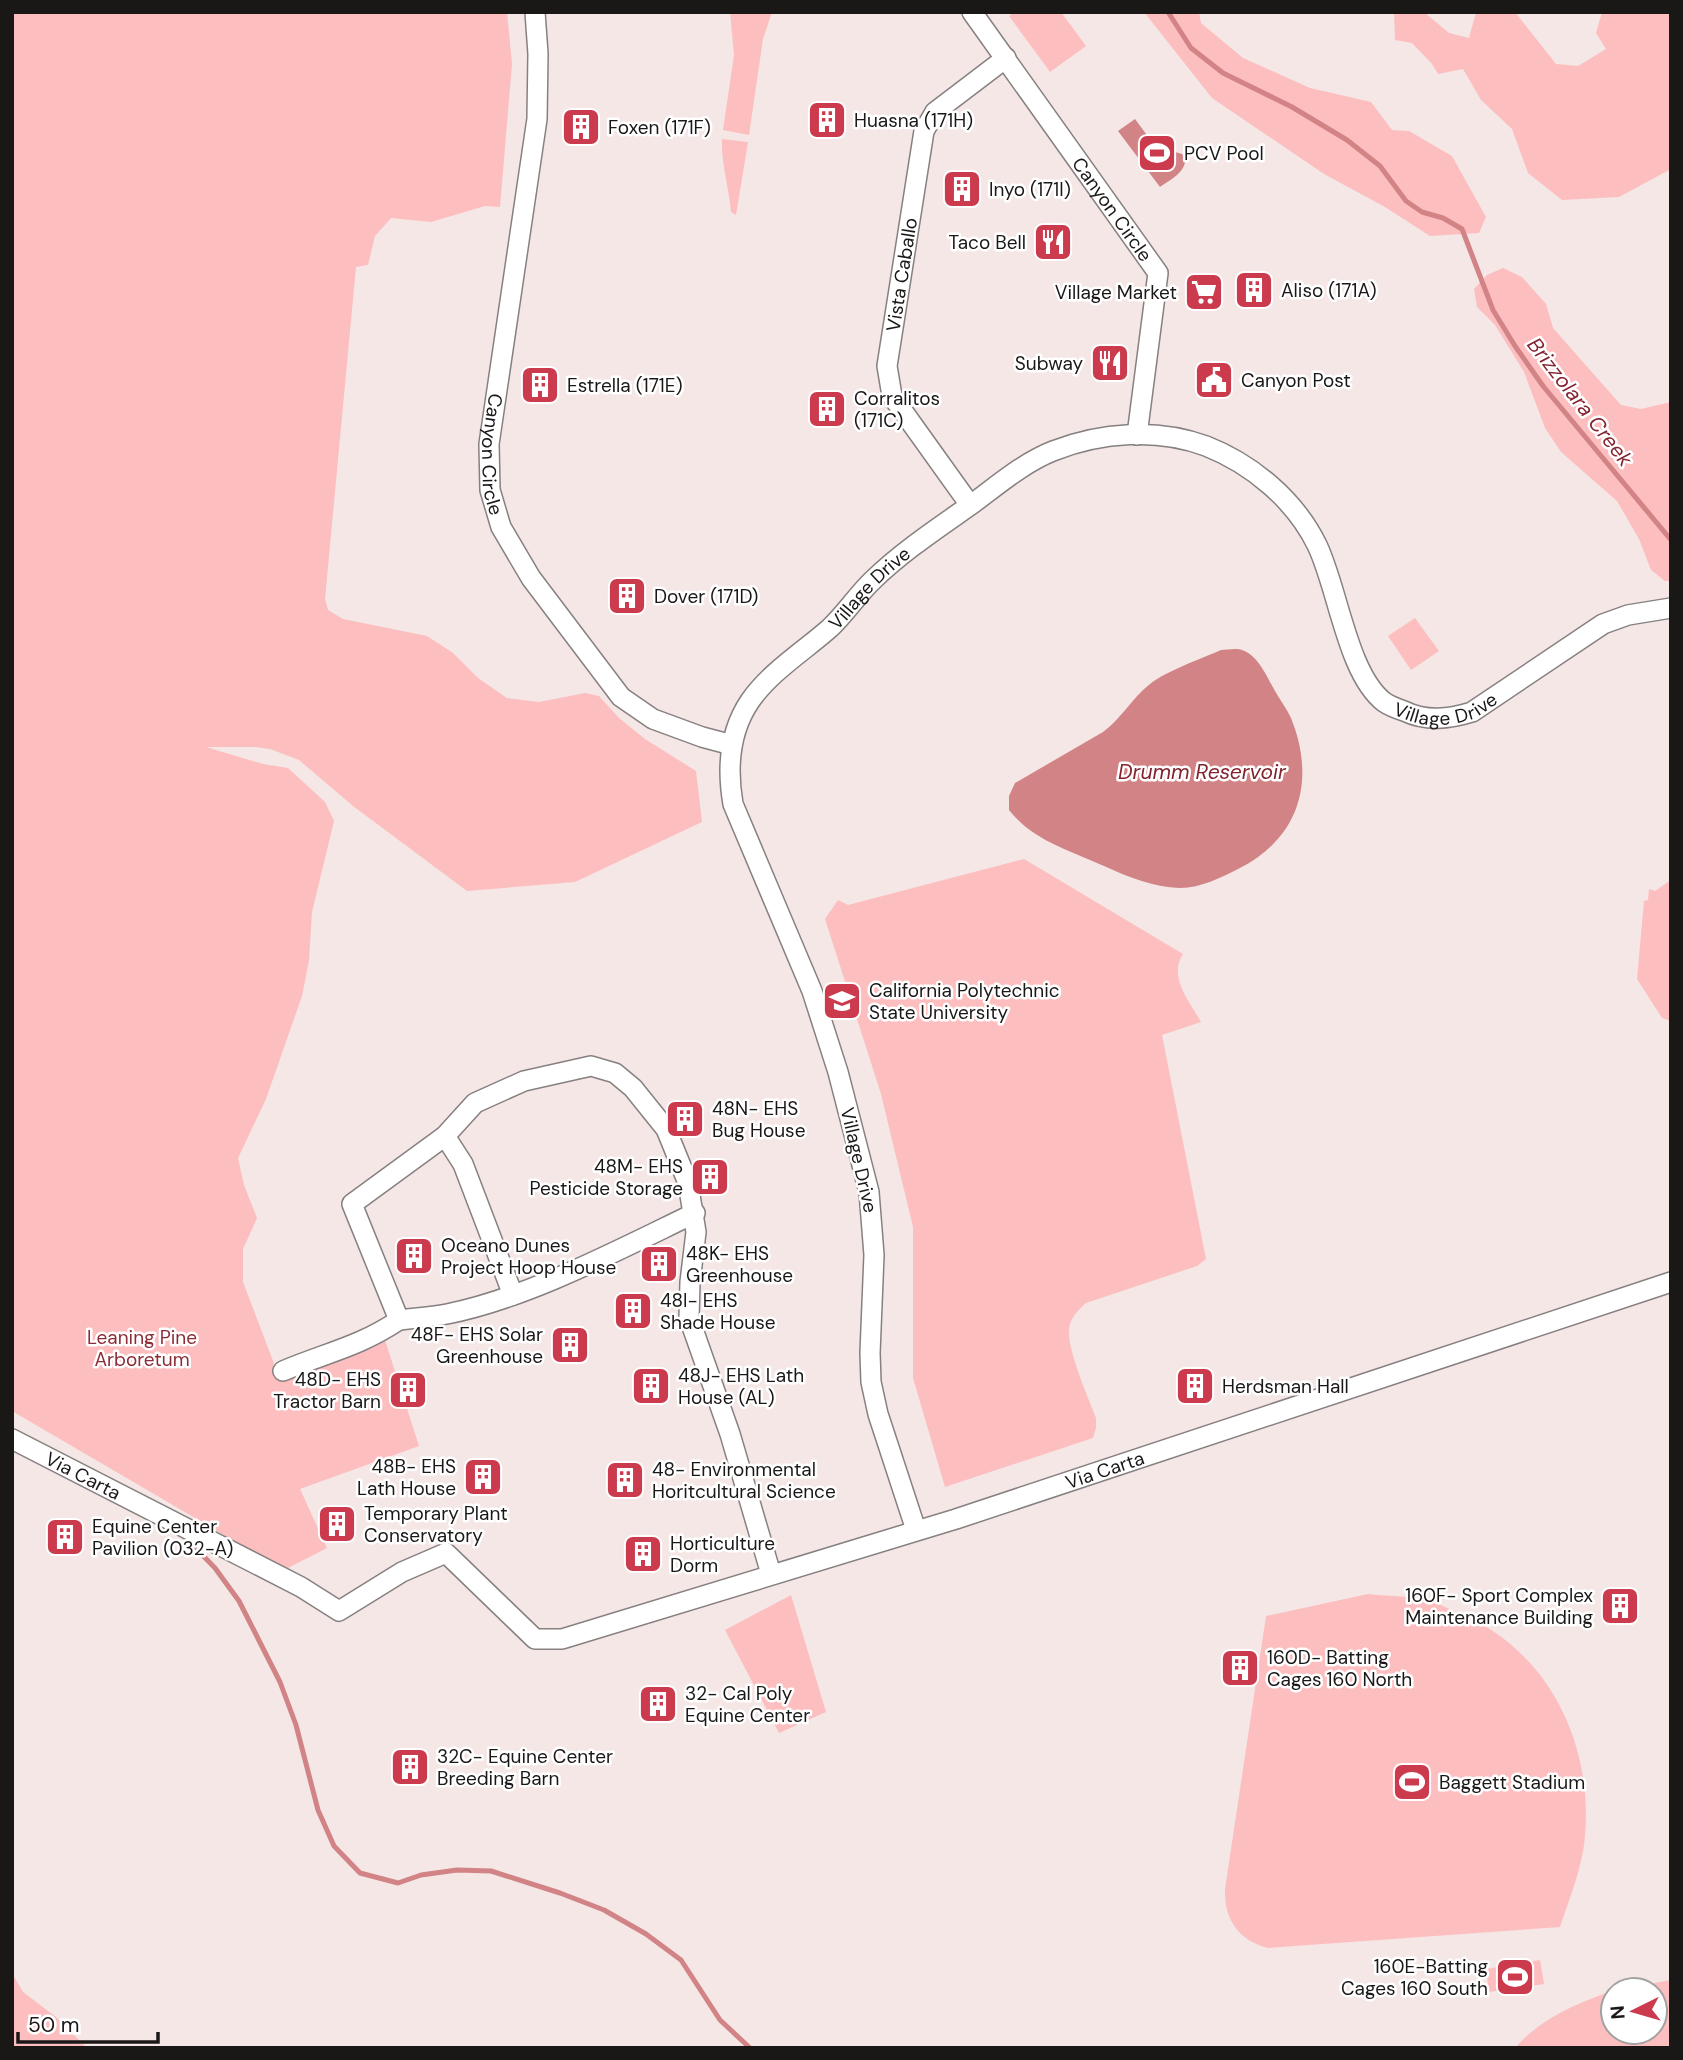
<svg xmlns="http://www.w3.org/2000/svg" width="1683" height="2060" viewBox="0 0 1683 2060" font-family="'DM Sans',sans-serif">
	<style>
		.built { fill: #f4e7e6; fill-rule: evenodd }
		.green { fill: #fdbebf }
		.water { fill: #d28385 }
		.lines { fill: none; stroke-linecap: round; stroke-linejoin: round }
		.stream { stroke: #d28385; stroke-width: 5 }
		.street-casing { stroke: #878080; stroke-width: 22 }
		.street { stroke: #fff; stroke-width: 19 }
		.labels { text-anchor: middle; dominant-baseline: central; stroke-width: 5; stroke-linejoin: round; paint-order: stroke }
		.poi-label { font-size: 19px; fill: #1a1717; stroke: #fff; text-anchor: start }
		.street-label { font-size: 19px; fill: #1a1717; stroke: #fff }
		.park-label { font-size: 19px; fill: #8b2c36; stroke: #fff }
		.water-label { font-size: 21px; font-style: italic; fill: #82232f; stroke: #fff }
	</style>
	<rect width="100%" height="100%" fill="#fef9f9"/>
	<path class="built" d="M12,12H1671V2048H12ZM1613,1990H1655V2032H1613Z"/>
	<path class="green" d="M12,12H507L512,64L500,207L485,206L431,222L391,218L375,236L368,265L356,267L325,599L328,610L343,619L427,636L453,653L478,678L507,698L539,702L585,693L599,696L619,718L645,739L696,771L702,822L575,882L467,891L353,806L299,760L270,749L255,747H206L263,764L288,768L325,802L334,821L312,912L309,960L302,996L266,1099L238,1158L244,1185L257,1218L243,1249V1282L278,1374L384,1337L419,1446L300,1489L327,1548L284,1570L12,1411Z
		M730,12H772L763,39L749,135L723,130L734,55Z
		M1014,12H1061L1086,46L1050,72L1009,16Z
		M1144,12H1199L1201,23L1243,58L1310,88L1371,102L1392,130L1409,131L1452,156L1486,217L1479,233L1430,236L1385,207L1324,174L1212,98Z
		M1394,12H1424L1449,33L1469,38L1476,12H1515L1556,64L1578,66L1606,49L1596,33L1602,12H1671V169L1619,197L1562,200L1528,173L1512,129L1481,100L1463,69L1438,74L1432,64L1412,43L1395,40Z
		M722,139L748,142L736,215L731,212C729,188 721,163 722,139Z
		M1503,268L1522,277L1546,304L1553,328L1621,405L1641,409L1671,402V581H1665L1651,570L1639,539L1617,501L1561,452L1545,428L1524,372L1495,325L1477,307L1474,289L1487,275Z
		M1415,618L1439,651L1411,670L1388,636Z
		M1024,859L1183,954C1168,977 1189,1001 1201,1022L1162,1035L1206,1259L1197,1266L1086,1303C1078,1310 1069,1319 1069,1331C1068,1352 1088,1397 1096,1418V1428L1093,1438L945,1487L913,1378V1227L881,1094L825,919L838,900L848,905Z
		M1671,880V1021L1662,1018L1637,979L1644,901L1648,900L1649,889L1655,891Z
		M1368,1594C1387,1596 1408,1596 1426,1600C1436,1602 1447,1608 1456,1612C1550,1649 1596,1747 1584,1845C1580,1873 1569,1900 1560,1927L1268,1948C1238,1940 1224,1919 1225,1889L1266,1616Z
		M791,1595L826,1712L779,1733L725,1630Z
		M1540,1960L1544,1984L1489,1992L1486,1969Z
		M12,1973L23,1992L56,2017L87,2048H12Z
		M1671,1980V2048H1515C1540,2019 1578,2002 1613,1991V2032H1655V1990H1616Z"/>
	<path class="water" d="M1135,119L1155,146L1182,154L1185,157C1187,172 1171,179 1160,187L1118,131Z
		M1221,650C1227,650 1236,648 1242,650C1258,655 1267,677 1275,691C1280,700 1287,709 1291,718C1316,780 1300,837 1240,868C1222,877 1201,888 1180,888C1153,887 1128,877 1104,866C1070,851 1032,840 1009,810V796L1015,783L1103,732C1121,719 1132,698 1150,684C1166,671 1201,659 1221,650Z"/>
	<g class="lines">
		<path class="stream" d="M1168,12L1191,48L1223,73L1292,107L1347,140L1380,166L1406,201L1422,212L1443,218L1462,229L1493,310L1515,346L1543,386L1671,540
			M184,1536L215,1568L239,1601L280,1682L296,1725L318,1810L334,1846L360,1873L398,1883L421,1875L457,1870L491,1871L560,1893L604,1910L646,1934L681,1960L720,2020L750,2048"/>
		<g class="street-casing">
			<g id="street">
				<path id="s1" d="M535,12L538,54L537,119L489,444L490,490L501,527L531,578L621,697L653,719L702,737L732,745"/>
				<path id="s2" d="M972,12L1158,273L1137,435"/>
				<path id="s3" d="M970,505L892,396L887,366L924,131L935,112L1006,58"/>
				<path d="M445,1136L463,1164L513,1295"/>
				<path d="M399,1320C415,1318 431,1317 447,1314C528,1298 620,1249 695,1213"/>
				<path d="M283,1371C325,1353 359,1347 399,1320L352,1204L445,1136L475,1103L524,1081L591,1066L615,1073L633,1088L666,1129L688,1183L696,1232L690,1282L689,1318L730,1434L771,1574"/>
				<path id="s4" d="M12,1439L301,1587L339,1611L402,1572L446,1553L535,1639H562L956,1519L1671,1282"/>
				<path id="s5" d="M916,1530L878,1414L871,1382L870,1353L874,1255L869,1192L838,1072L812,991L733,804C727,769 729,732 750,701C770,672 804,651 830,628C846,613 858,594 873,580C903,551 938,528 972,504C998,485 1023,463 1053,451C1101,432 1158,428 1206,446C1252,464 1295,500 1317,545C1338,588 1347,673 1384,702C1390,706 1398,709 1404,711C1427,722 1449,719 1472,712L1603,624L1628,615L1671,608"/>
			</g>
		</g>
		<use href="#street" class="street"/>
	</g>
	<defs>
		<g id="building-square" transform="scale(2.0125)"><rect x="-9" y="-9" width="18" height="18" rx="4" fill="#cb3a4d" stroke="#fff"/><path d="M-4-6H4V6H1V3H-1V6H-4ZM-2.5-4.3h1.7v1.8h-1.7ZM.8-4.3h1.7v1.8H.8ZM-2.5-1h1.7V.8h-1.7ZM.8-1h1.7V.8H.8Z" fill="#fff"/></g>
		<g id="stadium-square" transform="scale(2.0125)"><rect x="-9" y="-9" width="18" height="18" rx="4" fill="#cb3a4d" stroke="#fff"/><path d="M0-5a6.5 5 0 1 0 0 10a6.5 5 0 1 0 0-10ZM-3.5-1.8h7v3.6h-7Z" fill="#fff"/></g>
		<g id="restaurant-square" transform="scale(2.0125)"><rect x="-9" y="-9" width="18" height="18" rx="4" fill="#cb3a4d" stroke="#fff"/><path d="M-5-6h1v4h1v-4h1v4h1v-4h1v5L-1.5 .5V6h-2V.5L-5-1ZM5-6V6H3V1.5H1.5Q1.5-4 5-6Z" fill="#fff"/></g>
		<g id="supermarket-square" transform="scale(2.0125)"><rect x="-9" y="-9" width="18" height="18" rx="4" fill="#cb3a4d" stroke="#fff"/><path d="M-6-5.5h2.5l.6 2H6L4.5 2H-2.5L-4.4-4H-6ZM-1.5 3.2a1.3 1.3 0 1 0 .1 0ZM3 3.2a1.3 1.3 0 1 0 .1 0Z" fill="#fff"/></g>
		<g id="civic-square" transform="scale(2.0125)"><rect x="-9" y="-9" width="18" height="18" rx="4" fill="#cb3a4d" stroke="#fff"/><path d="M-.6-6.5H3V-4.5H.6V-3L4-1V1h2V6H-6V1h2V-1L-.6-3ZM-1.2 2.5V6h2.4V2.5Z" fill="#fff"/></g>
		<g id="university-square" transform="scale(2.0125)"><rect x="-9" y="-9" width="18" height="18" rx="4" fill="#cb3a4d" stroke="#fff"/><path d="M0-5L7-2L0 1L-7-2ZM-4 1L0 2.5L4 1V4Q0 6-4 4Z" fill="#fff"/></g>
	</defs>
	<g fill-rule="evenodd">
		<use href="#building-square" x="827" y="120"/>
		<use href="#building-square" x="581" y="127"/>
		<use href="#stadium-square" x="1157" y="153"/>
		<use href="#building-square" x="962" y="189"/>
		<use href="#restaurant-square" x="1053" y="242"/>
		<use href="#building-square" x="1254" y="290"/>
		<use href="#supermarket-square" x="1204" y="292"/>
		<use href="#restaurant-square" x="1110" y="363"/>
		<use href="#civic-square" x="1214" y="380"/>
		<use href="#building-square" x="540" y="385"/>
		<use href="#building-square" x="827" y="409"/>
		<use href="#building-square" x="627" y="596"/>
		<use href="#university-square" x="842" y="1001"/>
		<use href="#building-square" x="685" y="1119"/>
		<use href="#building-square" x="710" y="1177"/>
		<use href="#building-square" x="414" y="1256"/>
		<use href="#building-square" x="659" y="1264"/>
		<use href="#building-square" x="633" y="1311"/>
		<use href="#building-square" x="570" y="1345"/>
		<use href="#building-square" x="651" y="1386"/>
		<use href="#building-square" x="1195" y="1386"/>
		<use href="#building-square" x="408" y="1390"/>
		<use href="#building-square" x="483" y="1477"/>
		<use href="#building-square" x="625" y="1480"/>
		<use href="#building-square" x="337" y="1524"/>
		<use href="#building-square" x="65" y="1537"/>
		<use href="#building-square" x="643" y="1554"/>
		<use href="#building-square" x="1620" y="1606"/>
		<use href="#building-square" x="1240" y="1668"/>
		<use href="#building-square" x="658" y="1704"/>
		<use href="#building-square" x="410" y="1767"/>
		<use href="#stadium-square" x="1412" y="1782"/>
		<use href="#stadium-square" x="1515" y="1977"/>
	</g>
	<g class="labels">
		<g class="poi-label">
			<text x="854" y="120">Huasna (171H)</text>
			<text x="608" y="127">Foxen (171F)</text>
			<text x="1184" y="153">PCV Pool</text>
			<text x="989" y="189">Inyo (171I)</text>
			<text x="1026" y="242" text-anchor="end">Taco Bell</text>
			<text x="1281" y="290">Aliso (171A)</text>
			<text x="1177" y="292" text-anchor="end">Village Market</text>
			<text x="1083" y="363" text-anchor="end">Subway</text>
			<text x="1241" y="380">Canyon Post</text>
			<text x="567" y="385">Estrella (171E)</text>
			<text x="854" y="398">Corralitos<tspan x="854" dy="22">(171C)</tspan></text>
			<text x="654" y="596">Dover (171D)</text>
			<text x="869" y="990">California Polytechnic<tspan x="869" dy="22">State University</tspan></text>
			<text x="712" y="1108">48N- EHS<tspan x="712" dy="22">Bug House</tspan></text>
			<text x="683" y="1166" text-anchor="end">48M- EHS<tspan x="683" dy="22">Pesticide Storage</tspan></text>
			<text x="441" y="1245">Oceano Dunes<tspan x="441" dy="22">Project Hoop House</tspan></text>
			<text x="686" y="1253">48K- EHS<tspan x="686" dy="22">Greenhouse</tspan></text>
			<text x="660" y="1300">48I- EHS<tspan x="660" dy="22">Shade House</tspan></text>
			<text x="543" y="1334" text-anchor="end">48F- EHS Solar<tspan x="543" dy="22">Greenhouse</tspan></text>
			<text x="678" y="1375">48J- EHS Lath<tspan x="678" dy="22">House (AL)</tspan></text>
			<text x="381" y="1379" text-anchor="end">48D- EHS<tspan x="381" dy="22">Tractor Barn</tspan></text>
			<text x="1222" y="1386">Herdsman Hall</text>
			<text x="456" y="1466" text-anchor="end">48B- EHS<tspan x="456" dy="22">Lath House</tspan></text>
			<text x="652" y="1469">48- Environmental<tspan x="652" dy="22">Horitcultural Science</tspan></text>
			<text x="364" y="1513">Temporary Plant<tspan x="364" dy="22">Conservatory</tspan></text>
			<text x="92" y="1526">Equine Center<tspan x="92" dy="22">Pavilion (032-A)</tspan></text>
			<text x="670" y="1543">Horticulture<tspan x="670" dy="22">Dorm</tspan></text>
			<text x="1593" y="1595" text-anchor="end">160F- Sport Complex<tspan x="1593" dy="22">Maintenance Building</tspan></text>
			<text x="1267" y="1657">160D- Batting<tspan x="1267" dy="22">Cages 160 North</tspan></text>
			<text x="685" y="1693">32- Cal Poly<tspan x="685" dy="22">Equine Center</tspan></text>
			<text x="437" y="1756">32C- Equine Center<tspan x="437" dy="22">Breeding Barn</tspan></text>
			<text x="1439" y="1782">Baggett Stadium</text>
			<text x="1488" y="1966" text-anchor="end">160E-Batting<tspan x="1488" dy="22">Cages 160 South</tspan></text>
		</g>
		<g class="street-label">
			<text stroke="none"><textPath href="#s2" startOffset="242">Canyon Circle</textPath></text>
			<text stroke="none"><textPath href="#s3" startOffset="257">Vista Caballo</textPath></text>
			<text stroke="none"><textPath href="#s1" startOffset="446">Canyon Circle</textPath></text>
			<text stroke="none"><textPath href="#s5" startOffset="1029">Village Drive</textPath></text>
			<text stroke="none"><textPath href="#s5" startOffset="1806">Village Drive</textPath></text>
			<text transform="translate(859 1160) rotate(77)">Village Drive</text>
			<text stroke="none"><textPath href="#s4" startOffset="1211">Via Carta</textPath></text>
			<text stroke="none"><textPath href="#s4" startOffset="80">Via Carta</textPath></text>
		</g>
		<g class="park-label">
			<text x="142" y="1337">Leaning Pine<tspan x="142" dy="22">Arboretum</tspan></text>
		</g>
		<g class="water-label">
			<text transform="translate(1580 402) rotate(52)">Brizzolara Creek</text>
			<text x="1202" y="772">Drumm Reservoir</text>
		</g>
	</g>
	<rect width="1683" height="2060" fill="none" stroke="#1a1717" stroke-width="28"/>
	<g transform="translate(1634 2011) rotate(265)"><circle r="33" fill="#ffffff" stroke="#a3a2a2" stroke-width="2"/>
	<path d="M0-5L12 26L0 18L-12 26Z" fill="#cb3a4d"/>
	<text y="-10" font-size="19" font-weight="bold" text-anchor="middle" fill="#1a1717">N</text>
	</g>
	<path d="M18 2032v10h140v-10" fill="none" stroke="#1a1717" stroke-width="3.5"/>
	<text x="28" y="2032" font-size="21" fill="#1a1717" stroke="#ffffff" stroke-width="5" paint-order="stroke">50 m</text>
</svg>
